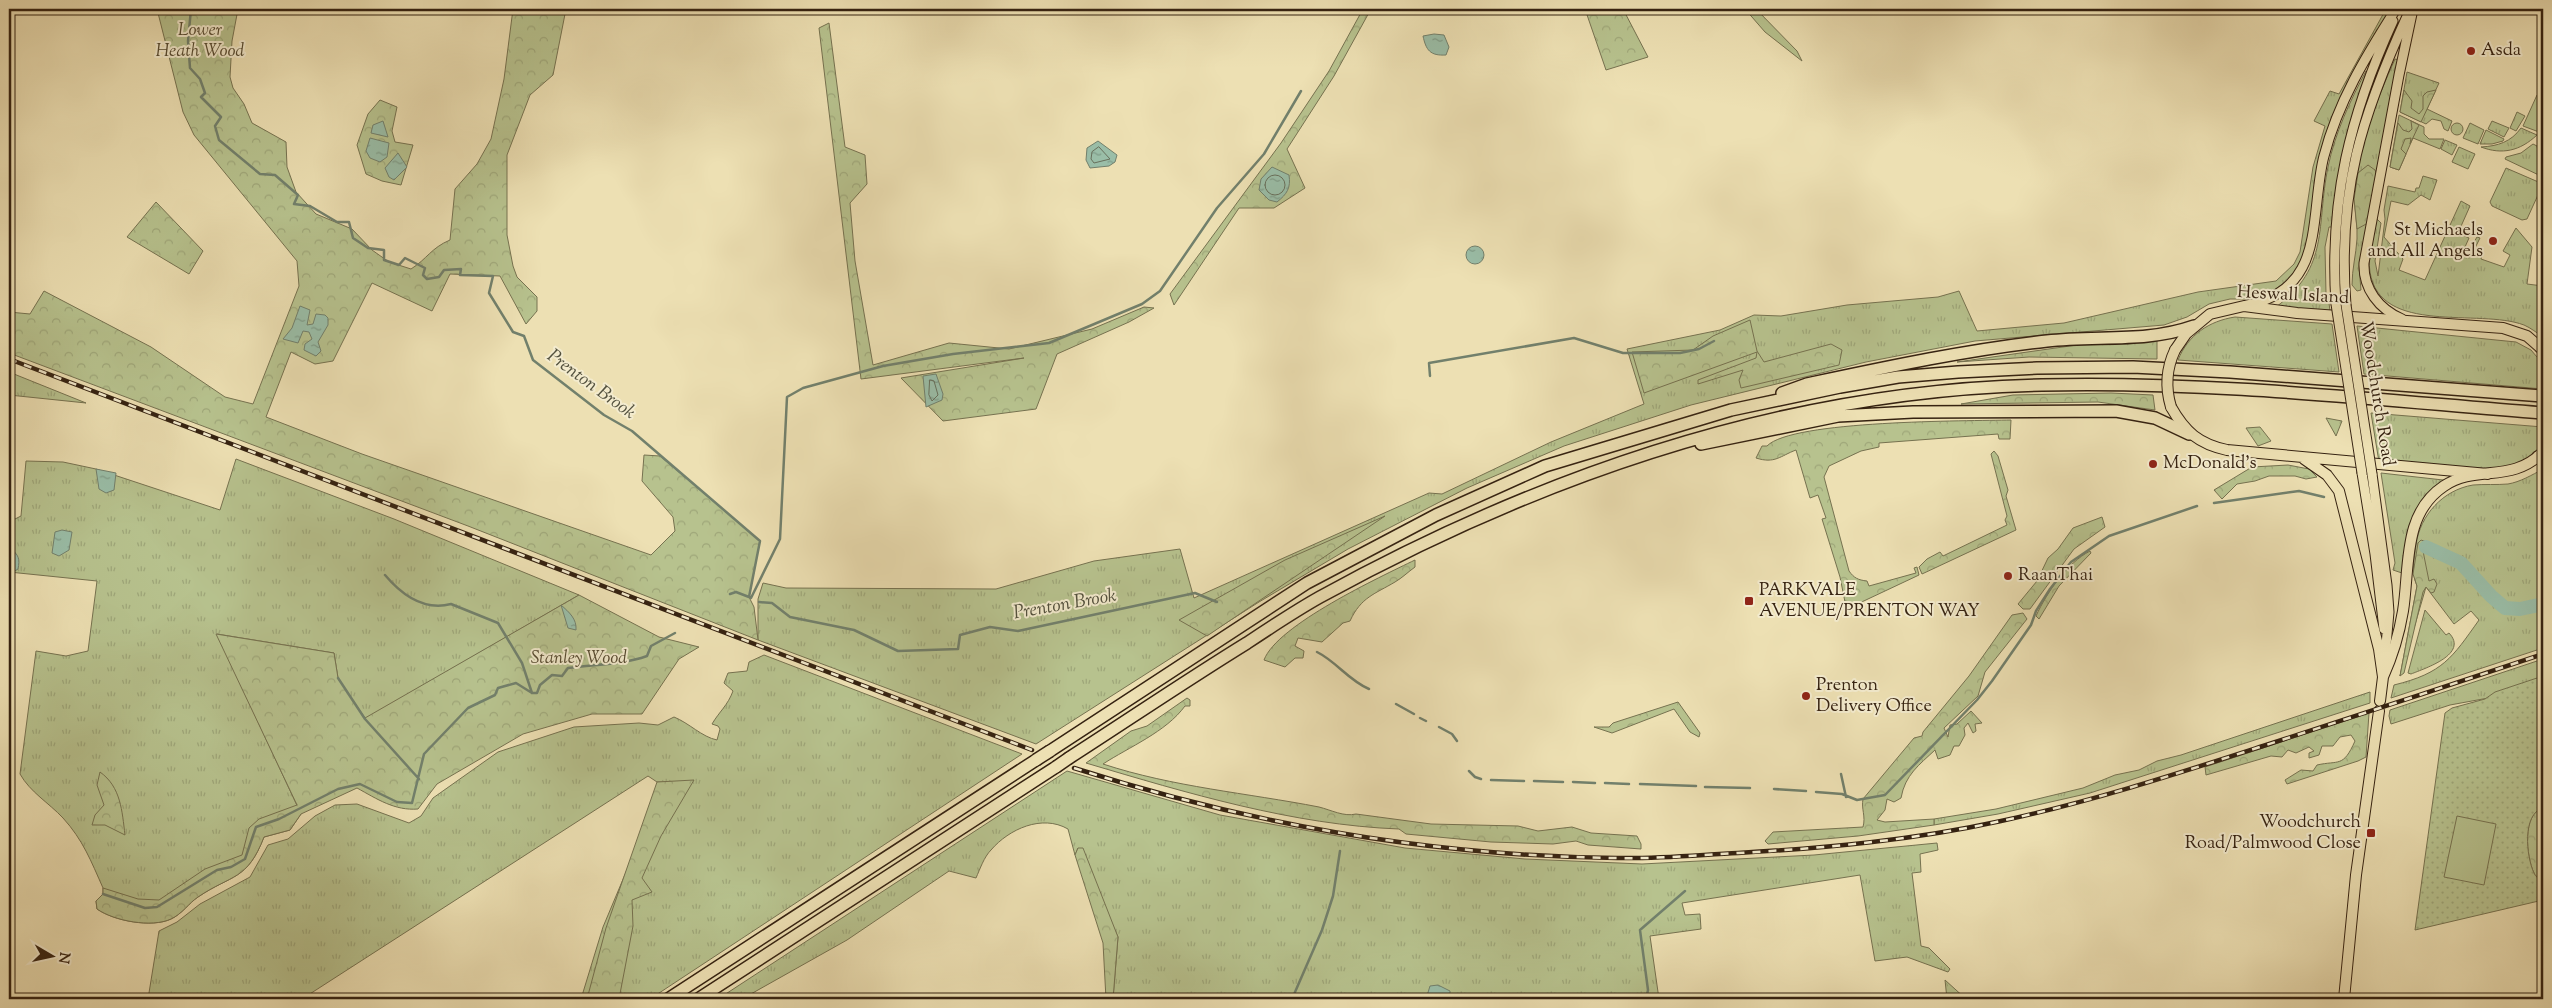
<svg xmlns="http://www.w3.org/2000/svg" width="2552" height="1008" viewBox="0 0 2552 1008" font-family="'Sorts Mill Goudy',serif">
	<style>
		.grass { fill: url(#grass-tufts); stroke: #767250 }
		.forest { fill: url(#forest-crowns); stroke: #767250 }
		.park { fill: url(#park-dots); stroke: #767250 }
		.pitch { fill: #b7c28e; stroke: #767250 }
		.water { fill: url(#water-ripples); stroke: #72806c }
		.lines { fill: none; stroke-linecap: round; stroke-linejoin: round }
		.shore { stroke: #68705c; stroke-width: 1 }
		.stream { stroke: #72806c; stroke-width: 2.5 }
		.river { stroke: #9abea8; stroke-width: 14 }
		.primary-casing { stroke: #352211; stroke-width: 11 }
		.trunk-casing { stroke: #352211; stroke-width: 12 }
		.motorway-casing { stroke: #352211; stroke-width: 14 }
		.primary { stroke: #ede0b3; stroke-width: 9 }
		.trunk { stroke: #ede0b3; stroke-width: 10 }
		.motorway { stroke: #ede0b3; stroke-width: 11 }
		.rail-casing { stroke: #352211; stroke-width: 4.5 }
		.rail { stroke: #f3ebce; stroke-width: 2.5; stroke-dasharray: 8; stroke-linecap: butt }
		.primary-bridge-casing { stroke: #352211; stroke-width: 11; stroke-linecap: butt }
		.trunk-bridge-casing { stroke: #352211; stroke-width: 12; stroke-linecap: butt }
		.motorway-bridge-casing { stroke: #352211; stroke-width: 14; stroke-linecap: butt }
		.primary-bridge { stroke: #ede0b3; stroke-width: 9 }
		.trunk-bridge { stroke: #ede0b3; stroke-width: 10 }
		.motorway-bridge { stroke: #ede0b3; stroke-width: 11 }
		.poi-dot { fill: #8f2418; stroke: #f3ebce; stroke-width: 2 }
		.labels { text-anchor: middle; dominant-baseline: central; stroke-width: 4; stroke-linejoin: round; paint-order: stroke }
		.park-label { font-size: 18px; font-style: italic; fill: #564a30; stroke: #f3ebce }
		.poi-label { font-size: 18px; fill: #352211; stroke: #f3ebce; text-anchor: start }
		.street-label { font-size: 18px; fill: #352211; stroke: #f3ebce }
		.water-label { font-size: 19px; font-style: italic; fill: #53513e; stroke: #f3ebce }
	</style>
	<defs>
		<pattern id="grass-tufts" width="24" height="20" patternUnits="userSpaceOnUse" patternTransform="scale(1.25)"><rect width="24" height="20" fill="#b7c28e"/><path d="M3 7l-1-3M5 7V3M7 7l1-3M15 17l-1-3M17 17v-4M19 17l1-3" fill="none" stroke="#9ea679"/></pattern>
		<pattern id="forest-crowns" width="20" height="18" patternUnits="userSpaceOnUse" patternTransform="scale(1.25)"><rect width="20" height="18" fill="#b7c28e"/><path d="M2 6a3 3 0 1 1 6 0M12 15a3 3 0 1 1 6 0" fill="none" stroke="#9ea679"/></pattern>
		<pattern id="park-dots" width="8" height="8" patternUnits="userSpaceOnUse" patternTransform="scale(1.25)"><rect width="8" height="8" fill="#b7c28e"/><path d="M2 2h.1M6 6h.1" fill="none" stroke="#9ea679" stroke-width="1.8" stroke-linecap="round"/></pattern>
		<pattern id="water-ripples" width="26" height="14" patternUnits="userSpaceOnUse" patternTransform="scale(1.25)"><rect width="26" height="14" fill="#9abea8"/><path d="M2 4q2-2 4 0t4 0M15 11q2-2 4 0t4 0" fill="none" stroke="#7e9a87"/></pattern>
	</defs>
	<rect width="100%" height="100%" fill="#ede0b3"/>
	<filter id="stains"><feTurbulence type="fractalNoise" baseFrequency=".004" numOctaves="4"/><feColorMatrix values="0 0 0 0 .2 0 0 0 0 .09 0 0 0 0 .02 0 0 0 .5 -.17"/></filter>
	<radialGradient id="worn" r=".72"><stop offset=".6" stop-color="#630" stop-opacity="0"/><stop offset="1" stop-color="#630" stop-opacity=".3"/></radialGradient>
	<path class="grass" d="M2386,9H2390L2342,98L2307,250L2300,266L2290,279L2268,294L2251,299H2230L2209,304L2187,317L2164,325L1975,341L1866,362L1691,405L1564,446L1467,488L1348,549L1259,602L1036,744L758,640V599L763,583L786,588L996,589L1094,561L1180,549L1194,598L1429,493L1442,494L1551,442L1644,404L1627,349L1720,330L1754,315L1781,316L1847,305L1938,297L1959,291L1977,331L2064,323L2198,292L2276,281L2294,264L2300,252L2313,167L2325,126L2314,121L2330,91L2339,94Z
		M2395,59L2399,60L2359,267L2361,290L2357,291L2352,285C2352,269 2356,255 2357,239C2358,224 2354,211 2355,198C2355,154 2377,99 2395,59Z
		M2366,71L2368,72L2332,227H2329L2325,247L2326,294L2328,295L2330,311L2276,307C2330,267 2316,226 2328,167C2335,133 2350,101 2366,71Z
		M2407,72L2439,83L2427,109L2452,121L2448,131L2444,129L2441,121L2432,119L2426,124L2400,112Z
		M2543,93V123L2539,132L2523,126L2537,95Z
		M2517,112L2525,116L2516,131L2510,128Z
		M2399,115L2424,127V134L2429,139H2444L2440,149L2413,138L2399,170L2390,167Z
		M2492,121L2509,128L2504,137L2488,129Z
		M2451 129a6 6 0 1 1 12 0a6 6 0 1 1-12 0Z
		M2470,123L2484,130L2478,144L2463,138Z
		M2521,128L2537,135C2520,151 2502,155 2481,147C2498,146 2511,142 2521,128Z
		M2486,130L2504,139L2503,141L2492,144H2480Z
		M2445,140L2457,145L2452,155L2441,149Z
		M2533,144L2537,146L2543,177L2505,159L2506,157L2521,153Z
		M2459,147L2475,154L2468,169L2452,162Z
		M2506,168L2543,184L2527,219L2522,220L2492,206L2490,202Z
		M2423,176L2437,180L2430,200L2421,195L2408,205L2391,201L2384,237L2403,259L2399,270L2425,280L2461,201L2470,206L2458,233L2469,238L2465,247L2470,249L2477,237L2480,238L2473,252L2482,256L2481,259L2504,267L2510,255L2503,251L2516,228L2532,247L2527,284L2543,286V337C2537,333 2531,328 2524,325C2479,308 2380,336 2370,272C2367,255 2374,235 2377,219L2381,223L2375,261L2378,276L2385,219L2384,210L2388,186L2415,192L2416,188H2419Z
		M2235,317L2332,324L2339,372L2178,360C2188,335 2209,321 2235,317Z
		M2357,326L2516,342L2531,350L2543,364V389L2364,374Z
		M9,372L86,403L9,395Z
		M2371,413L2543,427V448L2509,470L2379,462Z
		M236,459L394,519L579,595L365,719L338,678L334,653L217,634L301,814L290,830L264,837C247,881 232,874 198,897C189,903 182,914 171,919C152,928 114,921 97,909L96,901L103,894V888C91,861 83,840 63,818C49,803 30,792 20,774L36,651L66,656L88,651L97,581L9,572V522L21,516L26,461L63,462L96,469L220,510Z
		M2543,469V648L2391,698L2394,685C2443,673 2452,658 2479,620L2471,611L2454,624L2426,587L2400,676L2417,586C2411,572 2414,560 2416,545C2420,515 2443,490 2473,485C2485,484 2496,485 2508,484C2520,482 2532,475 2543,469Z
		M2381,473L2452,481L2418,510L2405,574L2393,570L2395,563Z
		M2425,610L2446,635L2449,633C2469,654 2426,668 2411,674L2408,673Z
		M764,655L1022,754L650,999H581L603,927L629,865L643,870L678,782H657L648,776L302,999H148L159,931L177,922L200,904L250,877L268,845L288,839L315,816L335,805L357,804L409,823L421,816L433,798L498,752L574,727L639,723L658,725L674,717C689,723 702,737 717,740L720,729L718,726L712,724C719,712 728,705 733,691L724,683L728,673L747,671L749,662Z
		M2543,659V688L2450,705L2391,724L2389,716L2390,710Z
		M2370,692V703L2090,793L1998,814L1934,825V819L1996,809L2083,788L2115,775L2139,770L2157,761L2181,755Z
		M1067,771L1220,815L1405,848L1525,859L1642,864L1814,855L1937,843L1938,850L1920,854L1921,872L1912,873L1921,946L1929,948L1950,969L1948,972L1907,957L1875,961L1860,875L1682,903L1685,915L1700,914L1701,929L1650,936L1659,999H1113L1118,937L1078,848L1075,855L1068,829C1042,814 1009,829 991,850C984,857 980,869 976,878L949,871L847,940L742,999H718Z"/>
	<path class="forest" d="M157,9H238L232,41L230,77L233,88L244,104L252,123L286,142L287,167L296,192L316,214L352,229L372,250L389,262L411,269C427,259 431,248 450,240L455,189L477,164L491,139L504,79L513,9H566L553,75L530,95L507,155V235L513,266L517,277L537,297V311L526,324L500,276L450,274L432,311L372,283L333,361L315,364L291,352L266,417L362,454L651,555L675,531L673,517L642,481L644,455L660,456L760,541L749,597L754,607L758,640L468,526L9,353V312L30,314L44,291L151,347L225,397L253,404L299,286L297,261L194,135L183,112Z
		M1363,9H1371L1334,76L1287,149L1305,188L1274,208H1239L1174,305L1170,294L1281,143L1329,71Z
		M1585,9H1623L1648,57L1606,70Z
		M1745,9H1756L1797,51L1802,61L1765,32Z
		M829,23L845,147L865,155L867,184L850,203L855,261L873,365L949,343L1009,349L1092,329L1144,307L1154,308L1129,322L1057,354L1036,409L943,421L901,378L1024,358L861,379L819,28Z
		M2404,90L2412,101L2411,108L2419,114L2423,109V96L2427,92L2436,90L2421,122L2400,112Z
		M380,100L397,107L392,131L395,142L413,145L401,185L382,181L366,174L357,145L368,114Z
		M2411,121L2419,125L2410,144L2411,138L2405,139L2401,149L2406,154L2399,170L2390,167L2398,123L2403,130L2409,132L2412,129Z
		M2368,165L2375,170L2377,175L2368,223L2357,229L2354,199L2358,173Z
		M156,202L203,251L189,274L127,237Z
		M1750,320L1757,351L1764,362L1831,344L1842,350L1839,365L1741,388L1739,380L1743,370L1698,384V380L1756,358L1757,352L1644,393L1632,352L1693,350L1713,336Z
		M2157,340V359L2029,357L1957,362L2091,343Z
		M2111,393L2153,395L2155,410L2098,402L1961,404L2013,395Z
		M2326,418L2342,421L2336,436Z
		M2011,420L2010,439H1999L1998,434L1879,443V447L1861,451L1829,466L1824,477L1849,571C1854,578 1858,580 1867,581L1869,586L1916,573L1914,568L1917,567L1919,575L1851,607L1845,602L1840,577L1822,519L1826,518L1818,495L1810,498L1796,450C1780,456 1775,464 1756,458L1762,446H1767C1792,420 1968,421 2011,420Z
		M2260,427L2271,441L2258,446L2246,428Z
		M1994,451L1998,456L2008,490L2006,496L2016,530L1922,574L1919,567L1927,559L1940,552L1943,556L2007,525L2005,520L2007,516L1991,454Z
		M2288,465L2309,469L2317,477L2306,479L2295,476H2269L2255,481L2237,484L2222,499L2214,490L2252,467Z
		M1385,516L1207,636L1179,620L1285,560Z
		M2102,517L2105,527L2074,549L2030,609H2023L2018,604L2037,581L2048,558L2058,549L2073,528Z
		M2421,540L2427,542L2423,551L2429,581L2434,579L2437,584L2434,592L2431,593L2426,587L2423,592L2404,673L2400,676L2417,586L2413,574L2418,543Z
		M2090,551L2091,553L2059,586L2039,619L2036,616C2047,592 2067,563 2090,551Z
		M1415,560V567C1408,572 1402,578 1395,582C1375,594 1361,597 1350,621L1343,623L1322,642L1298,638L1295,646L1304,651L1303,658H1295L1285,667L1264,660C1277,625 1380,577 1415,560Z
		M579,595L659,637L699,647L679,659L642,714H592L523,734L437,784L418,809C395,811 377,799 357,788L301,814L290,830L264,837C247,881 232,874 198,897C189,903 182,914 171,919C152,928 114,921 97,909L96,901L103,894V888L138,899L159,900L205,869L242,855L249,828L259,819L297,805L216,634L334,653L338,678L365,718Z
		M2023,613L2027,619L1985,672L1978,696L1944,728L1948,737L1950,725L1957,724L1971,711L1982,723L1975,724L1976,731L1973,733L1968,723L1964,728L1965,735L1959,746H1954L1950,755L1938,759L1935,750C1919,765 1905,775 1901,798L1894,802L1887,799L1885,810L1877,820L1885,822L1934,819V825L1858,836L1768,844L1765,841L1773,832L1863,827C1866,816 1861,809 1863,799L1914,738L1922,736L1923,732L1969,676L2012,615Z
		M1187,698L1190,700V706H1185C1166,732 1129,747 1103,764C1173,787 1247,793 1319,807C1331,810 1344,817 1356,814L1431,824L1518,826L1538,831L1572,827L1591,833L1637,836L1641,844V849L1588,845L1576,841L1553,844L1491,842L1406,834L1399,829C1293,825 1187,793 1086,763L1131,731L1147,726Z
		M1678,702L1700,733L1699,737L1690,732L1674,709L1612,733L1594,727H1609L1613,723Z
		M2369,713L2366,757L2358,761L2287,784L2285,780L2301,770L2313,771L2317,765C2339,760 2343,768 2355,741L2351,735L2340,737L2333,746H2322L2319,755L2309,758V753L2314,751L2309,747L2296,753L2288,750L2282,757L2271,756L2206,775L2205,767Z
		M100,772C121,787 122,811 125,835L105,825H92L95,815L104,805L97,785Z
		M694,780L661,836L642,878L652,892L632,900L633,926L619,999H587L606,928L657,782Z
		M2543,808V879C2539,878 2536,877 2534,873C2526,857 2522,813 2543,808Z
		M1078,848H1083L1118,937L1113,999H1106L1103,943L1075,855Z
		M1945,980L1966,999H1947Z"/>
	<path class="park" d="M2543,676V808C2522,814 2526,856 2534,873C2535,877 2539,878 2543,879V900L2415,930L2445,713L2452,708L2485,699L2495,692Z"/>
	<path class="pitch" d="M2457,816L2496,824L2484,885L2444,877Z"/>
	<path class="water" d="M1434,34L1444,35L1449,47L1446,55C1430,56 1426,50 1423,36Z
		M383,121L388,137L371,133L373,125Z
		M370,138L389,143L387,157L380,162L370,158L366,151Z
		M1098,141L1117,155L1115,162L1109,166L1090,168L1086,160L1087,148Z
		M398,153L407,167L394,180L389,177L385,168Z
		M1272,167L1289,175C1291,188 1287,194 1277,202L1269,200L1259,190L1261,179Z
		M1466 255a9 9 0 1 1 18 0a9 9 0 1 1-18 0Z
		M300,306L310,310L307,325L313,324L316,314L325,315L328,318V325L318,342L321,351L316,356L304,350L305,344L312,339L309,332L303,331L298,343L283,339L292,328Z
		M936,374L943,394L942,400L926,407L923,376Z
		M96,469L116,473L114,490L106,493L99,489Z
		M62,530L72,532L69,550L59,556L52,553L55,532Z
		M10,548C19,555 20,559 18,569L10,574Z
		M561,605C569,612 577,619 576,630L568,628Z
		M1438,985L1450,991V999H1426L1430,986Z"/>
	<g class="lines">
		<path class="shore" d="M1099,147L1110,159L1094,163L1091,159L1092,152Z
			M1265 185a10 10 0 1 1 20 0a10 10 0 1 1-20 0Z
			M930,380L934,381L938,395L932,401L929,395Z"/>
		<path class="stream" d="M191,9L188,41L190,68L200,79L205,93L201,97L221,117L215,126L219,140L260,174L275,175L298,195L294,204L310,206L337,222H349L353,238L368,248L384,250V260L399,265L405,258L425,268L423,275L427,279L439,277L444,270L461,269L460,275L493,276L489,293L513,332L524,336L533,360L604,415L632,431L760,541L749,597L751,598
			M1430,376L1429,363L1574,338L1623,353H1680L1699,349L1714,341
			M2214,503L2299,491L2324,497
			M385,575C401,594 424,611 451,604L498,623L522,663L532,693H537L540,685L552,675L562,676L568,668C595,664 622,665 647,656L651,646L675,633
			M730,594L736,592L749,597
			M751,598L780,539L787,397L803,388L883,366L953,354L1049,343L1142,304L1160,291L1217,208L1264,154L1301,91
			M759,602L772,603L790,617L854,630L898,651L958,649L960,635L990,627L1018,631L1195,593L1217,602
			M1317,652C1337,662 1348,680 1369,689
			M338,678L365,719L419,779
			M1396,704L1414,714
			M1420,718L1426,721
			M1439,727L1452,734L1457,741
			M1469,771L1475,777L1481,779
			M1841,774L1846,797
			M1491,780L1524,781
			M1534,781L1563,782
			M1573,782L1595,783
			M1605,783L1629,784
			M1640,784L1696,786
			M1705,787L1750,788
			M1774,789L1806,791
			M1816,792L1842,794L1857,800L1885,795L1977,700L1992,681L2031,625L2036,611L2050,589L2071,562L2109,536L2197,506
			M103,894L145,908L157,907L217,870L231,867L245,859L256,827L279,819L338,789L360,784L397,802L412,803L424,754L468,708L495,695L498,688L516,683L532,693
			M1292,999L1322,930L1333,896L1340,851
			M1646,999L1648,990L1640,930L1685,891"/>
		<path class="river" d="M2426,547L2461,563L2491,596L2505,608L2520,609L2543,604"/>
		<g class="primary-casing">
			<path id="primary" d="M2336,304C2329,200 2350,115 2393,21
				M2247,305C2270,301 2291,289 2302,268C2318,240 2315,189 2324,156C2338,102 2366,56 2396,9
				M2346,305C2337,191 2362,115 2408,14
				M2402,319C2379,309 2363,289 2364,263L2399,75L2413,9
				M2362,473L2375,554L2384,629
				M2372,474L2387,585L2389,612L2384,667"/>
		</g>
		<g class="trunk-casing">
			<path id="trunk" d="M2175,350L2186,334L2210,314L2244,306L2297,313L2503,328L2527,336L2543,350
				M2171,407C2185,432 2199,444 2227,450L2488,474
				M2304,459L2327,475L2339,491L2379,649L2383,677L2380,701
				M2383,677C2393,655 2399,635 2403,611C2410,567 2402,514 2444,486C2477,464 2511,484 2543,452
				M2344,999L2356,875L2379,711"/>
		</g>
		<g class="motorway-casing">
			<path id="motorway" d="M2541,347L2543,348
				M1782,393L1807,384C1887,367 1966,350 2047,341C2097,335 2146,343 2194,326
				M1701,444L1838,416L1913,412L2116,411L2155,418L2189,434
				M2538,457L2543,456
				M1050,751L1307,583L1436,515L1545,466L1731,410L1840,387L1898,377L1958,372L2037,368L2133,367L2230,372L2543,396
				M1069,758C1128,720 1187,680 1247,643C1271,627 1295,611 1320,597C1542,475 1787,390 2042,385C2210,381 2377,400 2543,413
				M668,999L1036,760
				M698,999L1056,767"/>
		</g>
		<use href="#primary" class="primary"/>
		<use href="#trunk" class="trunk"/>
		<use href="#motorway" class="motorway"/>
		<g class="rail-casing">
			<path id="rail" d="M9,359L1032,750
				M1074,768C1249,824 1433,856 1617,858C1657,859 1698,855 1738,853C1827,848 1914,840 2001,821C2090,802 2176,774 2263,746C2356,716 2450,685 2543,654"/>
		</g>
		<use href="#rail" class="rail"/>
		<g class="primary-bridge-casing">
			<path id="primary-bridge" d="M2336,304L2362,473
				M2346,305L2372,474"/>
		</g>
		<g class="trunk-bridge-casing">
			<path id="trunk-bridge" d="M2171,407C2165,387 2166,369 2175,350"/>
		</g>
		<g class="motorway-bridge-casing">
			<path id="motorway-bridge" d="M1036,760L1050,751
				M1056,767L1069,758"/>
		</g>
		<use href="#primary-bridge" class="primary-bridge"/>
		<use href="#trunk-bridge" class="trunk-bridge"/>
		<use href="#motorway-bridge" class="motorway-bridge"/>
	</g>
	<g class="poi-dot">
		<circle cx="2471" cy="51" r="5"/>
		<circle cx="2493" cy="241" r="5"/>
		<circle cx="2153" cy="464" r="5"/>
		<circle cx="2008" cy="576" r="5"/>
		<rect x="1744" y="596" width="10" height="10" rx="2.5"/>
		<circle cx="1806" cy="696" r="5"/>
		<rect x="2366" y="828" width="10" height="10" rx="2.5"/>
	</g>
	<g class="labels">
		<g class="park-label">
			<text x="200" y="31">Lower<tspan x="200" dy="21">Heath Wood</tspan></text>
			<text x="579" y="659">Stanley Wood</text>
		</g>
		<g class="poi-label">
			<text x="2481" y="51">Asda</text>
			<text x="2483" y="231" text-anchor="end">St Michaels<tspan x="2483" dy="21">and All Angels</tspan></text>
			<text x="2163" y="464">McDonald's</text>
			<text x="2018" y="576">RaanThai</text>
			<text x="1759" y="591">PARKVALE<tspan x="1759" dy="21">AVENUE/PRENTON WAY</tspan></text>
			<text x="1816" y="686">Prenton<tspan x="1816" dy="21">Delivery Office</tspan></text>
			<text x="2361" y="823" text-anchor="end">Woodchurch<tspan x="2361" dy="21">Road/Palmwood Close</tspan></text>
		</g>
		<g class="street-label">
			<text transform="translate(2293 296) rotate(3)">Heswall Island</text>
			<text transform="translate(2376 394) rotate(81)">Woodchurch Road</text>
		</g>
		<g class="water-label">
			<text transform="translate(591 385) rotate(36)">Prenton Brook</text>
			<text transform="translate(1065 605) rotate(-10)">Prenton Brook</text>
		</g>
	</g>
	<rect width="2552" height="1008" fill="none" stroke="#ede0b3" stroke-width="30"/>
	<rect x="10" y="10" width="2532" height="988" fill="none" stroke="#352211" stroke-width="2.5"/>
	<rect x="15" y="15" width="2522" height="978" fill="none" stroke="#352211"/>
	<g transform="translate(52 956) rotate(99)" stroke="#f3ebce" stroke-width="4" paint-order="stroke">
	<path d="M0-4L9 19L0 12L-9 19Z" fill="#352211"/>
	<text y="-8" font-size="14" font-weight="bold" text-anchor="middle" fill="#352211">N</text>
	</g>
	<rect width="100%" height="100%" filter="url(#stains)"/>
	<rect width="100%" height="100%" fill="url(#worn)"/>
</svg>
